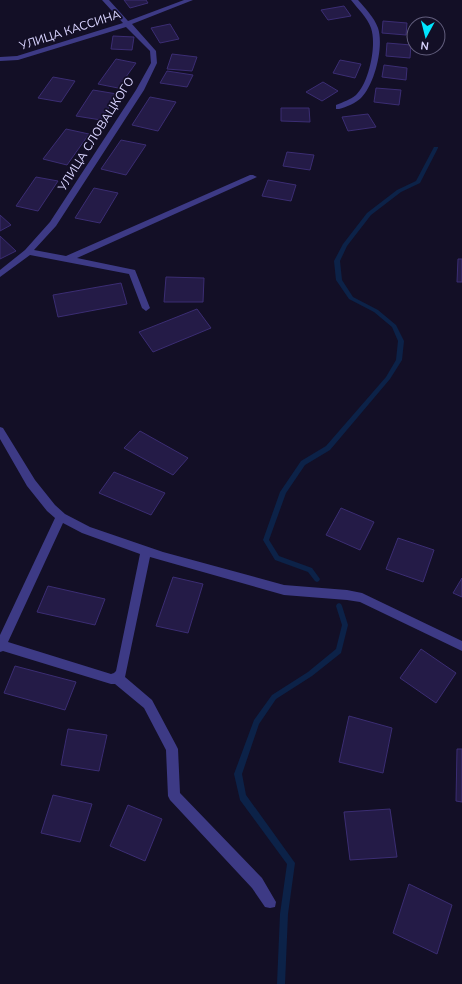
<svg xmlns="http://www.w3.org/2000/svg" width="462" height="984" viewBox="0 0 462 984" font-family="'Nunito Sans',sans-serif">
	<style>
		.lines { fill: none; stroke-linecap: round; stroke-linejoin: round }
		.stream { fill: #0c2248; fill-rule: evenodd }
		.building { fill: #241b47; stroke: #3b2d73 }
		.minor { fill: #3d3a85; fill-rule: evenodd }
		.labels { text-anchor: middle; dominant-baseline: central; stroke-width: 3.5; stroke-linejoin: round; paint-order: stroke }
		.far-street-label { font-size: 12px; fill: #d9d4ff; stroke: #130f26 }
	</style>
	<rect width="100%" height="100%" fill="#130f26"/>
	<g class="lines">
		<path class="stream" d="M434,147H438V148L420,183L401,192L371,215L347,246L340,261L342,280L353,297L378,310L396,325L404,341L402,360L390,379L330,450L305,465L286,493L269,540L279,556L312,568L320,579L319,581L317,582L315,581L308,572L275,560L263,540L280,492L301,461L326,446L386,377L396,360L398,341L392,327L374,312L349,299L336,280L334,261L343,244L367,213L397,190L416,181Z
			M339,603L341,604L342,606L348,625L341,653L312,676L276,699L259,724L242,774L246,795L295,863L288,914L285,984H277L280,914L287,864L240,800L234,774L254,720L272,695L308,672L336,649L342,625L336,606L337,604Z"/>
	</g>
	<path class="building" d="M124,0H146L148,3L130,8Z
		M344,6L351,16L328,20L321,10Z
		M383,21L407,23L406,35L382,33Z
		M170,24L179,39L160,43L151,28Z
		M113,36L134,37L132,50L111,49Z
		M387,43L411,45L410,58L386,56Z
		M172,54L197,57L192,71L167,69Z
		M116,59L136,63L118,88L98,84Z
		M340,60L361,64L355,78L333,73Z
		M384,65L407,68L406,80L382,77Z
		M167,71L193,75L187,87L160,83Z
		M53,77L75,81L61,102L38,98Z
		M323,82L338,91L322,101L306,92Z
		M376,88L401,90L399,105L374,102Z
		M93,90L117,94L101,120L76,116Z
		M150,97L176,102L158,131L132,125Z
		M281,108H309L310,122L281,121Z
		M368,114L376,127L348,131L342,117Z
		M66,129L89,134L67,165L43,159Z
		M121,140L146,145L126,175L101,169Z
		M287,152L314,155L310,170L283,166Z
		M36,177L58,181L38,211L16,206Z
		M268,180L296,185L291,201L262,196Z
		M94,188L118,193L100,223L75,218Z
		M0,215L11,225L0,231Z
		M0,236L16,251L0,259Z
		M458,259H462V282H457Z
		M166,277L204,278L203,302H164Z
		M121,283L127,304L58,317L53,295Z
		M197,309L211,328L153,352L139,332Z
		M140,431L188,458L173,475L124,448Z
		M114,472L165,493L151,515L99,493Z
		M341,508L374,522L360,550L326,535Z
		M398,538L434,550L423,582L386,569Z
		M173,577L203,584L188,633L156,626Z
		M462,578V597L453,593Z
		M48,586L105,599L95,625L37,612Z
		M421,649L456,673L436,703L400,678Z
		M15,666L76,682L65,710L4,693Z
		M349,716L392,728L383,773L339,762Z
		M68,729L107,735L99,771L61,765Z
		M457,749H462V802L456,801Z
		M53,795L92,804L80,842L41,833Z
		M128,805L162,819L145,861L110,846Z
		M390,809L397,857L350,860L344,812Z
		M409,884L452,905L437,954L393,933Z"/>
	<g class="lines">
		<path class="minor" d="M102,0H109L128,21L184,0H193L132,24L156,51L157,63L144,90L56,226L34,250L66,256L250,175H253L257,177L77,258L135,270L150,308L146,311L142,308L129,274L30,255L0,277V270L25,250L50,222L136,90L151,63L150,51L126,27L18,60L0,61V57L17,56L123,23Z
			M351,0H358C365,8 374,17 378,28C384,46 375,84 361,98C356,103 346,107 339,109H336V105C343,102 350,100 356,95C369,83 377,45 371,28C367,17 358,9 351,0Z
			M0,427L3,428L35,480L55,505L65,514L90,527L163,552L284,585L347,590L362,593L462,641V651L360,602L347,600L284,595L150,557L125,677L152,700L176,745L178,749L180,793L262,878L276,902L275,907L270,908L265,907L252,888L170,800L168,796L166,750L144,708L115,684H111L3,651L0,652V635L55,518L47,511L27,486L0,439ZM63,523L82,533L140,554L116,671L114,673L111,674L8,642Z"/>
	</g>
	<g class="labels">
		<g class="far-street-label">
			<text transform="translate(70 30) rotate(-18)">УЛИЦА КАССИНА</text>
			<text transform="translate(96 134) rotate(-58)">УЛИЦА СЛОВАЦКОГО</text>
		</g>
	</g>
	<g transform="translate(426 36) rotate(187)"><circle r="19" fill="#130f26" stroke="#625e7d"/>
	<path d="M0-3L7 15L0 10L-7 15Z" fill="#00e5ff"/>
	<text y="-6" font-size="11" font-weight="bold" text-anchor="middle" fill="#d9d4ff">N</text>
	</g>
</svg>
